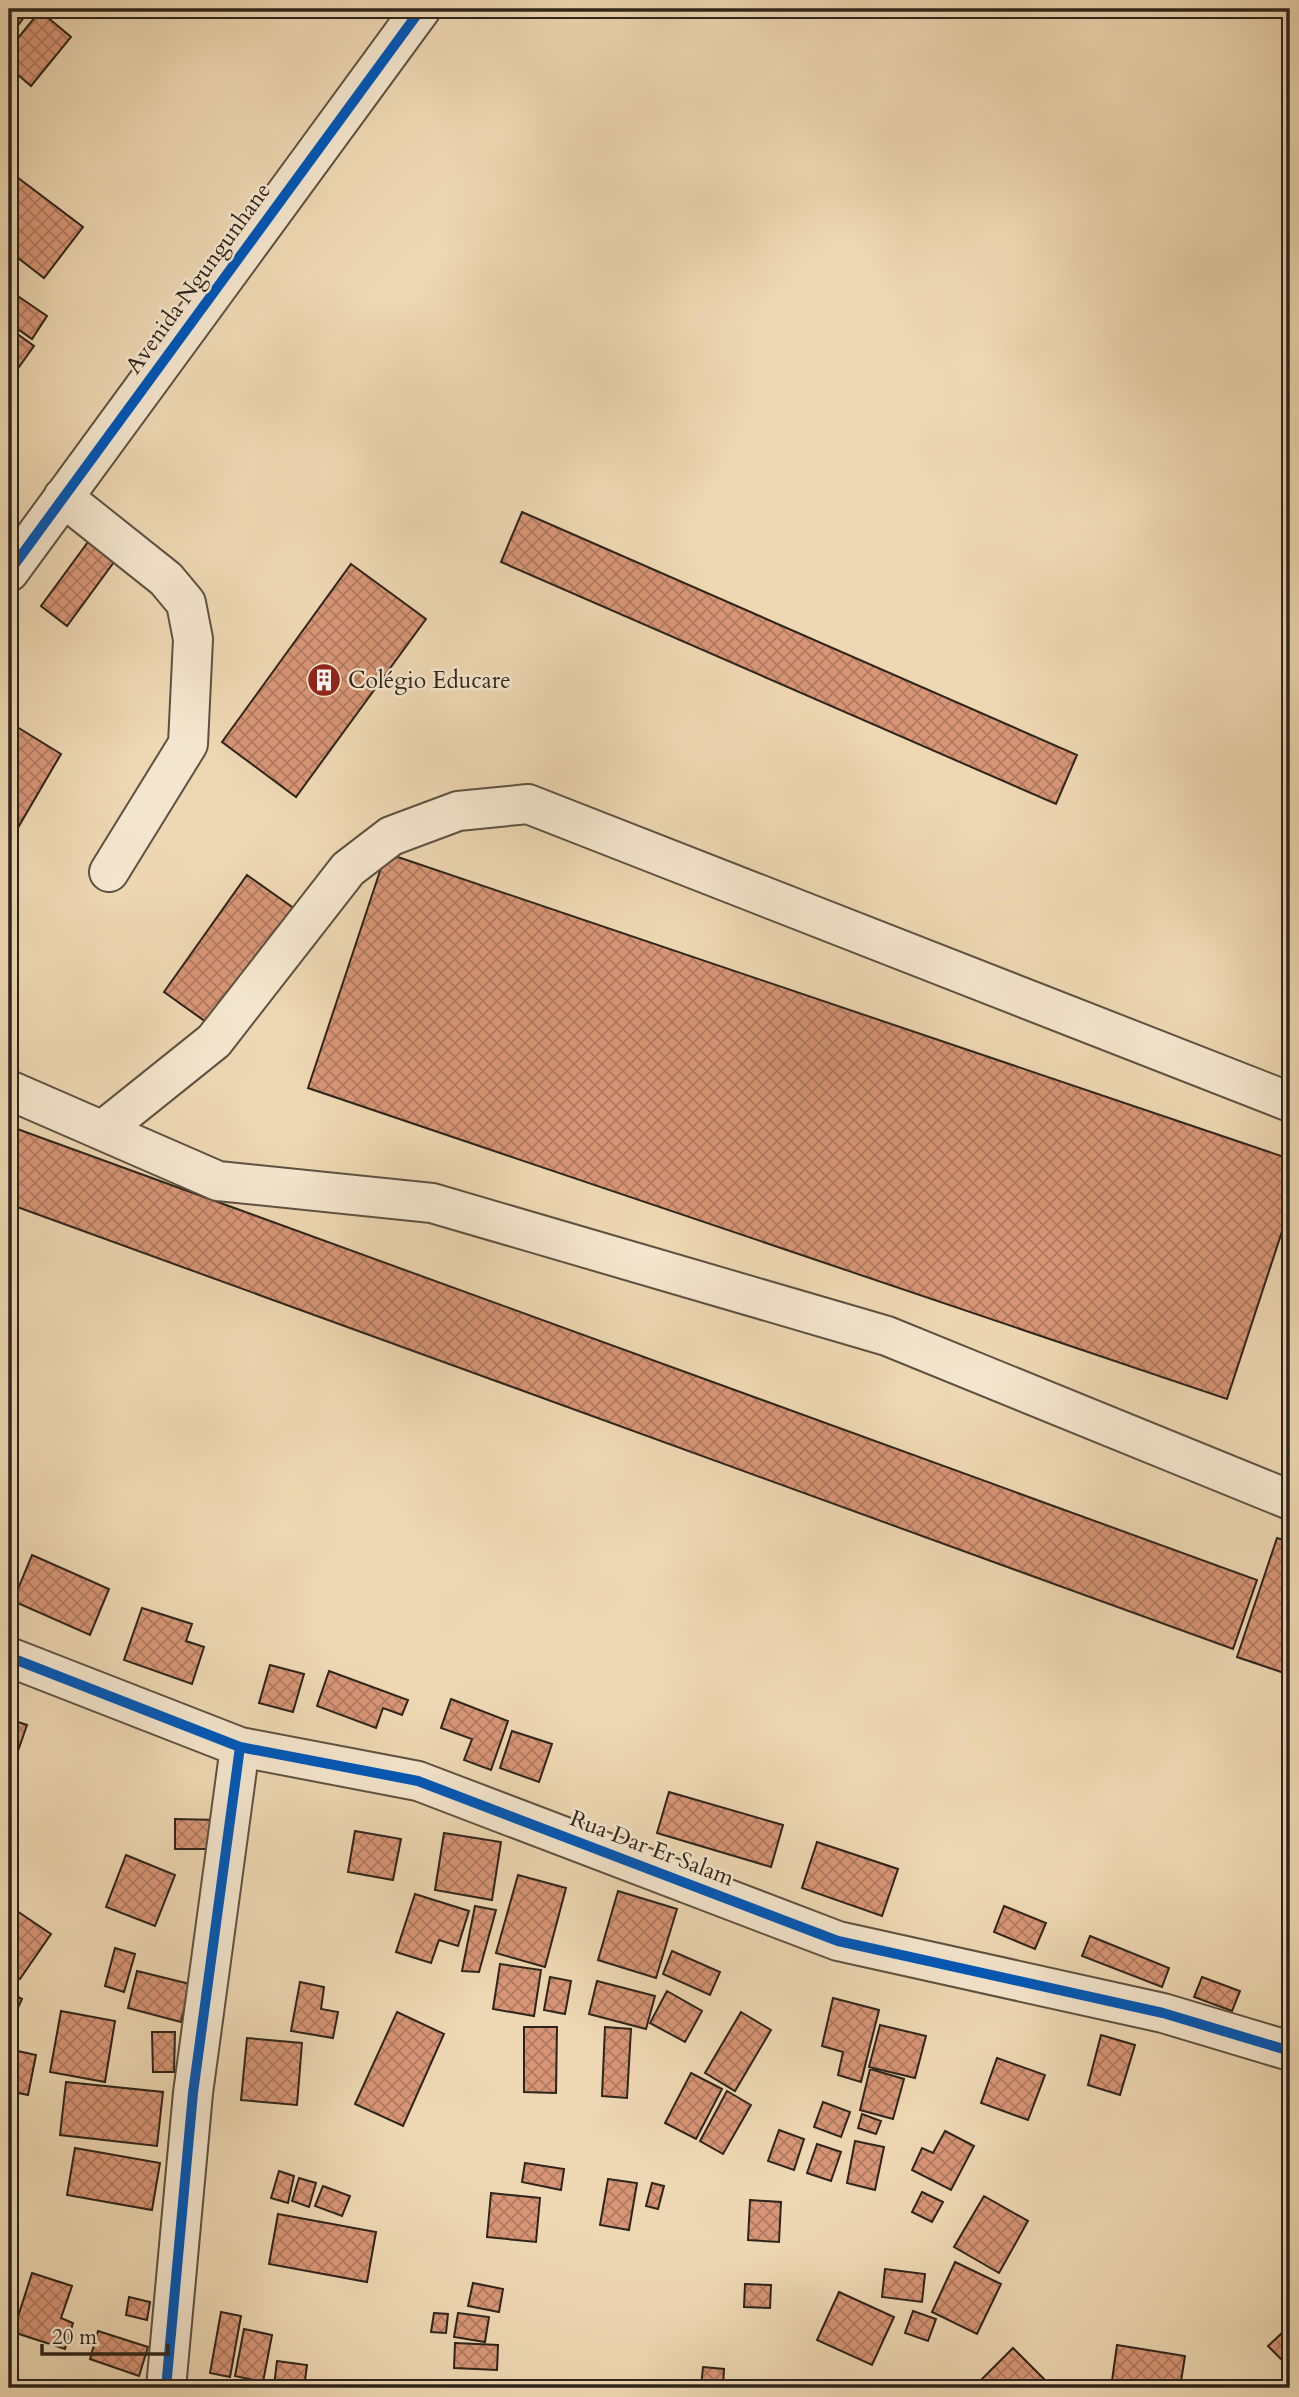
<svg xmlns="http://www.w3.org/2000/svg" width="1299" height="2397" viewBox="0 0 1299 2397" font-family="Cardo,serif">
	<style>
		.building { fill: url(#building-cross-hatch); stroke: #2e241b; stroke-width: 2 }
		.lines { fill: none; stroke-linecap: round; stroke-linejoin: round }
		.minor-casing { stroke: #5e5141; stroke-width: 42 }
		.minor { stroke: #f4e6ce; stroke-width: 38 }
		.cycleway-casing { stroke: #f4e6ce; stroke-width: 15 }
		.cycleway { stroke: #0057b8; stroke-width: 10 }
		.labels { text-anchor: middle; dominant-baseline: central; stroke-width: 5; stroke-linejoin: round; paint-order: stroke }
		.street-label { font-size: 23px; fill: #2e241b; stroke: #f4e6ce }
		.poi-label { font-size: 23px; fill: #2e241b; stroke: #f4e6ce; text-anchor: start }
	</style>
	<defs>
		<pattern id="building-cross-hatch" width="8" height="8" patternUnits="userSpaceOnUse" patternTransform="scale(1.75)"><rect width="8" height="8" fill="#d89677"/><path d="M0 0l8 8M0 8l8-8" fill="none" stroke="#b07a61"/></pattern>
	</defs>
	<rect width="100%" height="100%" fill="#eed8b3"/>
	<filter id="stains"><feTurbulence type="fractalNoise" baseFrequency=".00286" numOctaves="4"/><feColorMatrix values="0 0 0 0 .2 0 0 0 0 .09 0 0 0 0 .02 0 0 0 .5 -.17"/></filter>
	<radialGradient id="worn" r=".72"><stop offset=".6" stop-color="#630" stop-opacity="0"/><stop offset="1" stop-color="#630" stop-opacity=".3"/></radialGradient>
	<path class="building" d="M9,9H30L19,24L9,17Z
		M40,11L71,37L31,86L9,67V49Z
		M13,174L83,227L44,278L9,251V179Z
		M9,290L47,316L32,339L9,323Z
		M9,328L34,346L9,381Z
		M522,512L1077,755L1056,804L501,562Z
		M88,542L114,562L67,626L41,606Z
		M351,564L426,619L296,797L222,742Z
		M9,722L61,754L9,843Z
		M386,853L1290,1159V1207L1227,1399L308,1088Z
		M247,875L295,909L213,1027L164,992Z
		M9,1126L1257,1580L1233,1649L9,1204Z
		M1277,1538L1290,1542V1675L1237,1657Z
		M32,1555L109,1589L90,1635L13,1601Z
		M142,1608L192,1624L186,1641L204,1647L192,1684L124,1660Z
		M270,1665L304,1674L293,1712L259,1703Z
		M329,1671L408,1700L402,1715L383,1708L376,1728L317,1706Z
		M451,1699L508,1721L491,1770L464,1760L472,1739L441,1728Z
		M9,1719L27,1725L9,1777Z
		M512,1731L552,1744L539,1782L500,1768Z
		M669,1792L783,1825L771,1867L657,1833Z
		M175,1819L219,1820L218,1849H175Z
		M355,1831L401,1839L393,1880L348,1872Z
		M444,1833L501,1842L492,1900L435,1890Z
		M817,1842L898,1869L882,1916L802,1888Z
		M126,1855L175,1875L155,1926L106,1907Z
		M518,1875L566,1888L545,1967L496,1953Z
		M618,1891L677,1909L656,1978L598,1960Z
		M415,1894L469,1911L458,1946L439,1940L431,1963L396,1952Z
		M475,1906L496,1910L479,1972L462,1971Z
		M1004,1906L1046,1923L1035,1949L994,1932Z
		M11,1907L51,1934L20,1979L9,1972V1910Z
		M1090,1936L1169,1968L1162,1987L1082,1956Z
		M115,1948L135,1954L124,1992L105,1986Z
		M672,1951L720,1972L710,1995L663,1974Z
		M500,1964L541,1970L534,2016L493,2009Z
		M137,1971L190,1984L181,2022L128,2008Z
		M550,1977L571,1981L565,2014L544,2010Z
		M1202,1977L1240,1991L1232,2011L1194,1997Z
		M597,1981L655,1996L646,2029L589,2014Z
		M300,1982L324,1987L321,2009L338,2012L333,2038L291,2031Z
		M667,1991L702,2011L685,2042L650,2023Z
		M9,1992L22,1999L9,2027Z
		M833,1998L879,2010L861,2082L838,2075L843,2052L822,2046Z
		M61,2011L115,2021L105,2082L50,2072Z
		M397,2012L444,2034L403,2126L355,2104Z
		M741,2012L771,2030L735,2091L705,2073Z
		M880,2025L926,2036L915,2078L869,2067Z
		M524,2027H557L556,2093L524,2092Z
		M605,2027L631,2029L627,2098L602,2096Z
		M152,2032H175L174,2072H153Z
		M1101,2035L1135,2045L1120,2095L1088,2085Z
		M247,2038L302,2043L297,2105L241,2100Z
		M9,2049L36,2055L28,2095L9,2091Z
		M997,2058L1045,2075L1028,2120L981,2103Z
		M870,2069L904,2079L893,2119L860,2110Z
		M691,2073L722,2089L696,2139L665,2123Z
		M66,2082L163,2092L157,2146L60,2135Z
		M727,2091L751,2105L723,2154L700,2141Z
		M823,2102L850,2112L841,2137L814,2127Z
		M862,2114L881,2121L876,2134L858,2128Z
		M779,2130L804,2139L794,2170L768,2161Z
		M945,2131L974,2146L951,2190L912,2170L922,2148L933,2153Z
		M855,2141L884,2147L875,2190L847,2183Z
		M817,2144L841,2152L831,2181L807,2173Z
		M75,2148L160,2163L152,2210L67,2195Z
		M525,2163L564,2169L561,2190L522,2182Z
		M279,2171L294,2176L288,2203L271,2198Z
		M299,2178L316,2183L309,2207L292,2201Z
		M608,2179L637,2183L629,2230L600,2225Z
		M652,2183L664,2186L658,2209L646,2206Z
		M323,2186L350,2196L342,2216L315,2206Z
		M922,2192L943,2202L932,2222L912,2212Z
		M491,2193L540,2198L536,2242L487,2237Z
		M984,2196L1028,2221L999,2273L954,2247Z
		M750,2200L781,2202L779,2242L748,2240Z
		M278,2214L376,2232L367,2282L269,2264Z
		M955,2262L1001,2284L977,2334L932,2312Z
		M885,2269L925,2274L922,2302L882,2297Z
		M32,2273L72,2286L61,2318L73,2323L65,2349L13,2332Z
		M473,2283L503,2289L499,2312L468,2306Z
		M745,2284L771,2285L770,2308L744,2307Z
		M839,2292L894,2317L872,2365L817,2340Z
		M129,2297L150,2302L147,2320L126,2315Z
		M913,2311L936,2319L928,2341L905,2333Z
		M221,2312L241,2316L230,2377L210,2373Z
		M434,2313L448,2314L446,2333L431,2332Z
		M458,2313L489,2317L485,2342L454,2337Z
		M244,2329L272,2335L263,2382L235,2376Z
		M98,2331L148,2347L139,2376L90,2359Z
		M1282,2333L1290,2341V2368L1268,2346Z
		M455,2343L498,2345L497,2370L454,2368Z
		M1117,2345L1185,2356L1180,2388H1111Z
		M1013,2348L1053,2388H986L979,2382Z
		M277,2361L307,2365L304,2388L274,2386Z
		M703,2367L724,2369L723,2388L701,2387Z
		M510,2383V2388H458V2387Z"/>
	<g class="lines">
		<g class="minor-casing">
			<path id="minor" d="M63,497L166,579L186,603L193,639L188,744L109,872
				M9,572L421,9
				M9,1090L218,1181L432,1203L887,1336L1290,1500
				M103,1130L214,1041L348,869L391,836L458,811L528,804L1290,1102
				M9,1657L240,1747L418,1781L838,1941L1163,2013L1290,2051
				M166,2388L193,2093L240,1747"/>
		</g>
		<use href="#minor" class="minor"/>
		<g class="cycleway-casing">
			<path id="cycleway" d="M9,572L421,9
				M9,1657L240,1747L418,1781L838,1941L1163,2013L1290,2051
				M166,2388L193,2093L240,1747"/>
		</g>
		<use href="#cycleway" class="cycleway"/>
	</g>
	<defs>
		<g id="building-disc" transform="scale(1.75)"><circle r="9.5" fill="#8f2418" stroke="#f4e6ce"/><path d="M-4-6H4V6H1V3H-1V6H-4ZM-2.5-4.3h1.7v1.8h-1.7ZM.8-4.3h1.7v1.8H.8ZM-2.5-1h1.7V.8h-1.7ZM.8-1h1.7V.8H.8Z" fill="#fff"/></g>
	</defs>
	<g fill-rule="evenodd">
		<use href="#building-disc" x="324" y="680"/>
	</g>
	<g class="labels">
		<g class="street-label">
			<text transform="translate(198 278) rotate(-54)">Avenida Ngungunhane</text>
			<text transform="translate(652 1848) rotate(21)">Rua Dar Er Salam</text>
		</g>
		<g class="poi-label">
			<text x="348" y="680">Colégio Educare</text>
		</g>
	</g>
	<rect width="1299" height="2397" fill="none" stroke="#eed8b3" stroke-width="35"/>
	<rect x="10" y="10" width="1278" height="2376" fill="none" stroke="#2e241b" stroke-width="3.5"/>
	<rect x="18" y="18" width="1264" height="2362" fill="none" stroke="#2e241b" stroke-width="2"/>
	<path d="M42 2344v10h126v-10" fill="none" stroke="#2e241b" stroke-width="3.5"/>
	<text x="52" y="2344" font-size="21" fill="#2e241b" stroke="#f4e6ce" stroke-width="5" paint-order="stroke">20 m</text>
	<rect width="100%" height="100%" filter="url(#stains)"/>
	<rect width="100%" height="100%" fill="url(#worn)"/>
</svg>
